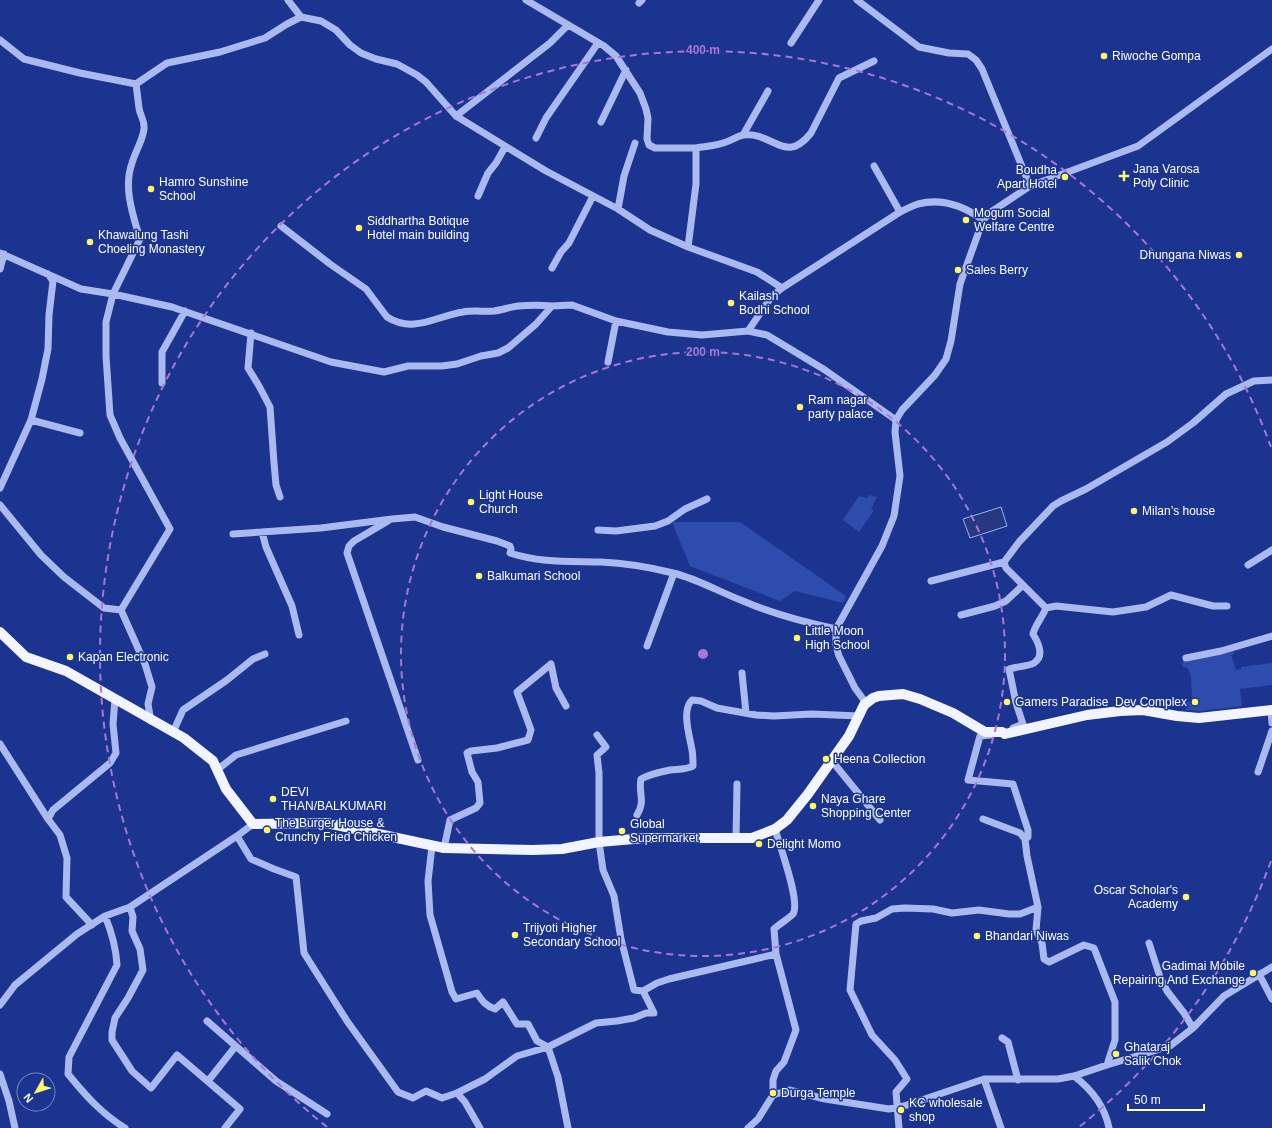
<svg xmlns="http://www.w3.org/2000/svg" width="1272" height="1128" viewBox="0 0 1272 1128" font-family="Helvetica,sans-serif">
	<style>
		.green { fill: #2e4bae }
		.water { fill: #26387e; stroke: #9eb1f0 }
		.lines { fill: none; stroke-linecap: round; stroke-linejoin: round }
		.minor { stroke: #abbaee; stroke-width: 7 }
		.major { stroke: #f2f4ff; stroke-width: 10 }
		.ring { fill: none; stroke: #a976d5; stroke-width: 2; stroke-dasharray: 7 5 }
		.poi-dot { fill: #fff668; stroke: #1b3490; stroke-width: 1.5 }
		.labels { text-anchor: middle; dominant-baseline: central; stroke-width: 3; stroke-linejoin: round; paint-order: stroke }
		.poi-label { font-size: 12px; fill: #fff; stroke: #1b3490; text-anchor: start }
		.centre { fill: #a976d5; stroke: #1b3490; stroke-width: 2 }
		.ring-label { font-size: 12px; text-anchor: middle; font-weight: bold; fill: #a976d5; stroke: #1b3490; stroke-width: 3; stroke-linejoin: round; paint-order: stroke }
	</style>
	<rect width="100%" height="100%" fill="#1b3490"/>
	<path class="green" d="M868,495L877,497L871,509L874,510L859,532L843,520L859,496L868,498Z
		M672,522H740L846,596L843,603L795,591L780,601L690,566Z
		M1233,650L1234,654L1231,655L1236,670L1241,669V667L1272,663V685L1240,689L1242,706L1199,711L1186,710V702H1192L1191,677L1188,668L1183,667L1182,662Z"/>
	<path class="water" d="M1001,507L1007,526L970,538L963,519Z"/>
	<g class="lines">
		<path class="minor" d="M288,0L301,17
			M526,0L604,46L616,56L640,93L646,109L648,118L647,139L649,145L655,148H696
			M857,0L919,47L949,53L968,54L976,60L982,69L1030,186
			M639,3L642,0
			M0,40L24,59L80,73L136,84C137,92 138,100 139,108C140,116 145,120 144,129C143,140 135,152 132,163C123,188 133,215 140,239L113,294L106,322V356L110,415L120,438L170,529L121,610L145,664L152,687L148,704L151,721
			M791,43L819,0
			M136,84L167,63L220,52L265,38L287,24L301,17L321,21L336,30L350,45L361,53L376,59L397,64L417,75L426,82L456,116L546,171L618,209L650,230L688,247L757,272L782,288
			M456,116L550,43L568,25
			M601,122L626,70
			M743,135L768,91
			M536,138L546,118L598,43
			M874,166L900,212
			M478,196L488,173L496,163L505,147
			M618,209L624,176L635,143
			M281,226L330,264L366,289L387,317C414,334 436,316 463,312C473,310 484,312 494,311C502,310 510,307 518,306C530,305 541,305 552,306
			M688,247L696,184V148C706,146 717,146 726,142C732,140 738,136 743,135C773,131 785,166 811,133L839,78L874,61
			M0,253L81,289L113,294L172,307L331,362L384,372L408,366H442L457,364L481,356L498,353L508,348L536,324L552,306L572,305L616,321L668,332L702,335L748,331L767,335L825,370L896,420
			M552,268L561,252L569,243L593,196
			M0,269L4,254
			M748,331L772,296L782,288L900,212C906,209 912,206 918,204C941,198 964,206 983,220
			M251,333L248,368L259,386L270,407L274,463L276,485L280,497
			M608,362L616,321
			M162,383V352L185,311
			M31,420L80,433
			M0,488L31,420L42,379L48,349L49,315L53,281L48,274
			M0,505L41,555L64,577L104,608L121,610
			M388,521L354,541L349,546L347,553L418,760
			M598,530L616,531L655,526L668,521L685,509L707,499
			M262,532L266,547L292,606L299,635
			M233,534L321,528L392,519L415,517L443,527L497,541L510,546L511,549L510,553C540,563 570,561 601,562C625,563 649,567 673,573C698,579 719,592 743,601C773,614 804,622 836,629
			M1248,565L1272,550
			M931,581L1004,562
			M1046,608L1006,568L1004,562L1019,542L1053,506L1061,501L1086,489L1167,442L1193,423L1226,394L1254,381L1272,380
			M961,615L995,606L1006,601L1023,585
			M647,646L674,573
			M1186,658L1221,651L1272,636
			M742,673L746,713
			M866,703L855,688L839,656L836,646V629L882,546L894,516L900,476L895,432L896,420L902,410L935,375L946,359L951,341L960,284L983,220L991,212L1030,186L1138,146L1272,49
			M1271,710L1272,723
			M1013,728L1023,724L1016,703L1009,669C1015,667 1030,666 1034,663C1045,656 1038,642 1033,634C1035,625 1042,618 1046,608L1056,606L1113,612L1146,607L1171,595L1213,606H1227
			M173,732L183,710L227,680L253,659L265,654
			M597,735L606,747L597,755L599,773V842L603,870L614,896L621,939L634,990L643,991
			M991,735L980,736L968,780L1013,784L1028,830V837L1025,839L1027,856L1038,907L1036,930L1042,943L1044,959L1049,962L1084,945L1094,948L1115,1002V1040L1107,1065
			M0,744L48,819
			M832,761L880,820
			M217,770L236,755L346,721
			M1258,772L1272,731
			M637,815C646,801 638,793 641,779C650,774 660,772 670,770C678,769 686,770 693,766C693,761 693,755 692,750C690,737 681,710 692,700L701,701L717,708L756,715L774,716L812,714L859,716
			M983,819L1020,833L1025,839
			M237,836L251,859L274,869L296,877L304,953L347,1021L398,1092L413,1098L426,1091L442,1098L457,1093L465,1102L480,1128
			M736,839L737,784
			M432,846L428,881L430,915L452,992L456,999L477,993C482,1001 486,1006 495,1009L503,1002L517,1024H528L537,1041L548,1047L558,1077L568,1128
			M444,848L450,820L476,808L480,803L478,782L472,772L467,753L471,751L497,748L528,740L531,730L517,692L551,664L556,688L566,706
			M130,907L133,917L132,931L140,949L143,970L128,998L115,1018L112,1032V1040L132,1071L151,1088L177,1055L240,1109L225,1128
			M105,916C112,933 116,947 117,965L69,1057L68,1074C85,1095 102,1114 125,1128
			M92,925L66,897L67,858L60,835L48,819L53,810L110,763L116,753L113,724L115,699
			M1149,943L1160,977L1167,991L1184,1013L1193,1028
			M1259,974L1272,999
			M0,1005L15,985L77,934L105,916L130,907L237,836L253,824
			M207,1021L276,1081L327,1114
			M1002,1038L1008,1042L1018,1080
			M0,1074L9,1101L15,1128
			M1074,1076C1091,1089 1105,1107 1109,1128
			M984,1079L1001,1128
			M208,1081L235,1047
			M457,1093L485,1079L517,1056L548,1047L596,1023L617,1021L634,1018L646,1013H654L643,991L657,983L669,979L776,954
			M773,1095V1080L776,1071L784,1062L796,1030L776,954L774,929C778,925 792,916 793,914C801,902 779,844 775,829
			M748,1128L758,1119L773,1095L789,1090L825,1099L889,1109L904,1106L984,1079H1058L1074,1076L1107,1065L1170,1046L1193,1028L1224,996L1272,967
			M899,1128L896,1092L907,1079L895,1060L872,1035L850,990L856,924L861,921L876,918L892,909L905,908L933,909L952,913L979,910L1009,914H1020L1038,907"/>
		<path class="major" d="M0,632L26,657L66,671L184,738L213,761L226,789L253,824L327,823L444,848L533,850L562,849L599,842L645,838H752L775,829L787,820L808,794L849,736L864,705L873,698L879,696L903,694L920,699L953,713L985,732H1002L1005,734L1087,715L1120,711L1143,710L1177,716L1199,718L1272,710"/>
	</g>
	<g class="ring">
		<circle cx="703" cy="654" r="302"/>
		<path d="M1271 861A604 604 0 0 1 1079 1127M327 1127A604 604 0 1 1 1271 447"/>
	</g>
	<g class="poi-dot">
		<circle cx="1104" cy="56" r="4"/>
		<path d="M1122 170h4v4h4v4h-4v4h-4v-4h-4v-4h4z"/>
		<circle cx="1065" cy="177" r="4"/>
		<circle cx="151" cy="189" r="4"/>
		<circle cx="966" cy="220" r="4"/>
		<circle cx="359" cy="228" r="4"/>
		<circle cx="90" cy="242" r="4"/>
		<circle cx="1239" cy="255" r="4"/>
		<circle cx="958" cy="270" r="4"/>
		<circle cx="731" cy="303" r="4"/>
		<circle cx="800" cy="407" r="4"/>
		<circle cx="471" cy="502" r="4"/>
		<circle cx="1134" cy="511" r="4"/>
		<circle cx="479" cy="576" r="4"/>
		<circle cx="797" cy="638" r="4"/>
		<circle cx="70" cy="657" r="4"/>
		<circle cx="1007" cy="702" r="4"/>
		<circle cx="1195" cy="702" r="4"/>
		<circle cx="826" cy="759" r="4"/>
		<circle cx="273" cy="799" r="4"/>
		<circle cx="813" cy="806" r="4"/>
		<circle cx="267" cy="830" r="4"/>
		<circle cx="622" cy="831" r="4"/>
		<circle cx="759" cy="844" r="4"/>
		<circle cx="1186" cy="897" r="4"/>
		<circle cx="515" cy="935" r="4"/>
		<circle cx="977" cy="936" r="4"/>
		<circle cx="1253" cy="973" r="4"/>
		<circle cx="1116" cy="1054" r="4"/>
		<circle cx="773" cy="1093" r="4"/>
		<circle cx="901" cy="1110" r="4"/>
	</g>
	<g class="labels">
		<g class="poi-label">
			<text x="1112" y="56">Riwoche Gompa</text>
			<text x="1133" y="169">Jana Varosa<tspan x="1133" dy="14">Poly Clinic</tspan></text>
			<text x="1057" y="170" text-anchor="end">Boudha<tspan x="1057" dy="14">Apart Hotel</tspan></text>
			<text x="159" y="182">Hamro Sunshine<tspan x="159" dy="14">School</tspan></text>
			<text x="974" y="213">Mogum Social<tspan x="974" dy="14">Welfare Centre</tspan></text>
			<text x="367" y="221">Siddhartha Botique<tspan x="367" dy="14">Hotel main building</tspan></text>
			<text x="98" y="235">Khawalung Tashi<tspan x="98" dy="14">Choeling Monastery</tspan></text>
			<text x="1231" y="255" text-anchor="end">Dhungana Niwas</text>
			<text x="966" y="270">Sales Berry</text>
			<text x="739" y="296">Kailash<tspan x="739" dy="14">Bodhi School</tspan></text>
			<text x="808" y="400">Ram nagar<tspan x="808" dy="14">party palace</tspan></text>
			<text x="479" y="495">Light House<tspan x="479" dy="14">Church</tspan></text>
			<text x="1142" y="511">Milan’s house</text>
			<text x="487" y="576">Balkumari School</text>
			<text x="805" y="631">Little Moon<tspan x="805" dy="14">High School</tspan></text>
			<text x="78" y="657">Kapan Electronic</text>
			<text x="1015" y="702">Gamers Paradise</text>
			<text x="1187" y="702" text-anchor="end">Dev Complex</text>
			<text x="834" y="759">Heena Collection</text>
			<text x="281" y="792">DEVI<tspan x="281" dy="14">THAN/BALKUMARI</tspan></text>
			<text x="821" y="799">Naya Ghare<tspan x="821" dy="14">Shopping Center</tspan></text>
			<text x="275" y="823">The Burger House &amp;<tspan x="275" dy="14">Crunchy Fried Chicken</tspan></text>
			<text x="630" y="824">Global<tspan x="630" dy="14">Supermarket</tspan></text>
			<text x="767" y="844">Delight Momo</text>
			<text x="1178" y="890" text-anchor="end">Oscar Scholar's<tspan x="1178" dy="14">Academy</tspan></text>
			<text x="523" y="928">Trijyoti Higher<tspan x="523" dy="14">Secondary School</tspan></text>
			<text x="985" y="936">Bhandari Niwas</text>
			<text x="1245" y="966" text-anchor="end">Gadimai Mobile<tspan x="1245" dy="14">Repairing And Exchange</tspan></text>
			<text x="1124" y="1047">Ghataraj<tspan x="1124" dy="14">Salik Chok</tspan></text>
			<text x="781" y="1093">Durga Temple</text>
			<text x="909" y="1103">KC wholesale<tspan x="909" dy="14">shop</tspan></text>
		</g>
	</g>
	<circle cx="703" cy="654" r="6" class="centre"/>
	<g class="ring-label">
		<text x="703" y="54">400 m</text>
		<text x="703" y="356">200 m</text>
	</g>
	<g transform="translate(36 1092) rotate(231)"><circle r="19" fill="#1b3490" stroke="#7685bc"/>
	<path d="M0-3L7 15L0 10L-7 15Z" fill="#fff668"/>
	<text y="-6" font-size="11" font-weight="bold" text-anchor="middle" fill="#ffffff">N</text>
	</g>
	<path d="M1128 1104v6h76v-6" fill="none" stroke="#ffffff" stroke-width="2"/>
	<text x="1134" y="1104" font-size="12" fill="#ffffff" stroke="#1b3490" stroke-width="3" paint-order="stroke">50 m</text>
</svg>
